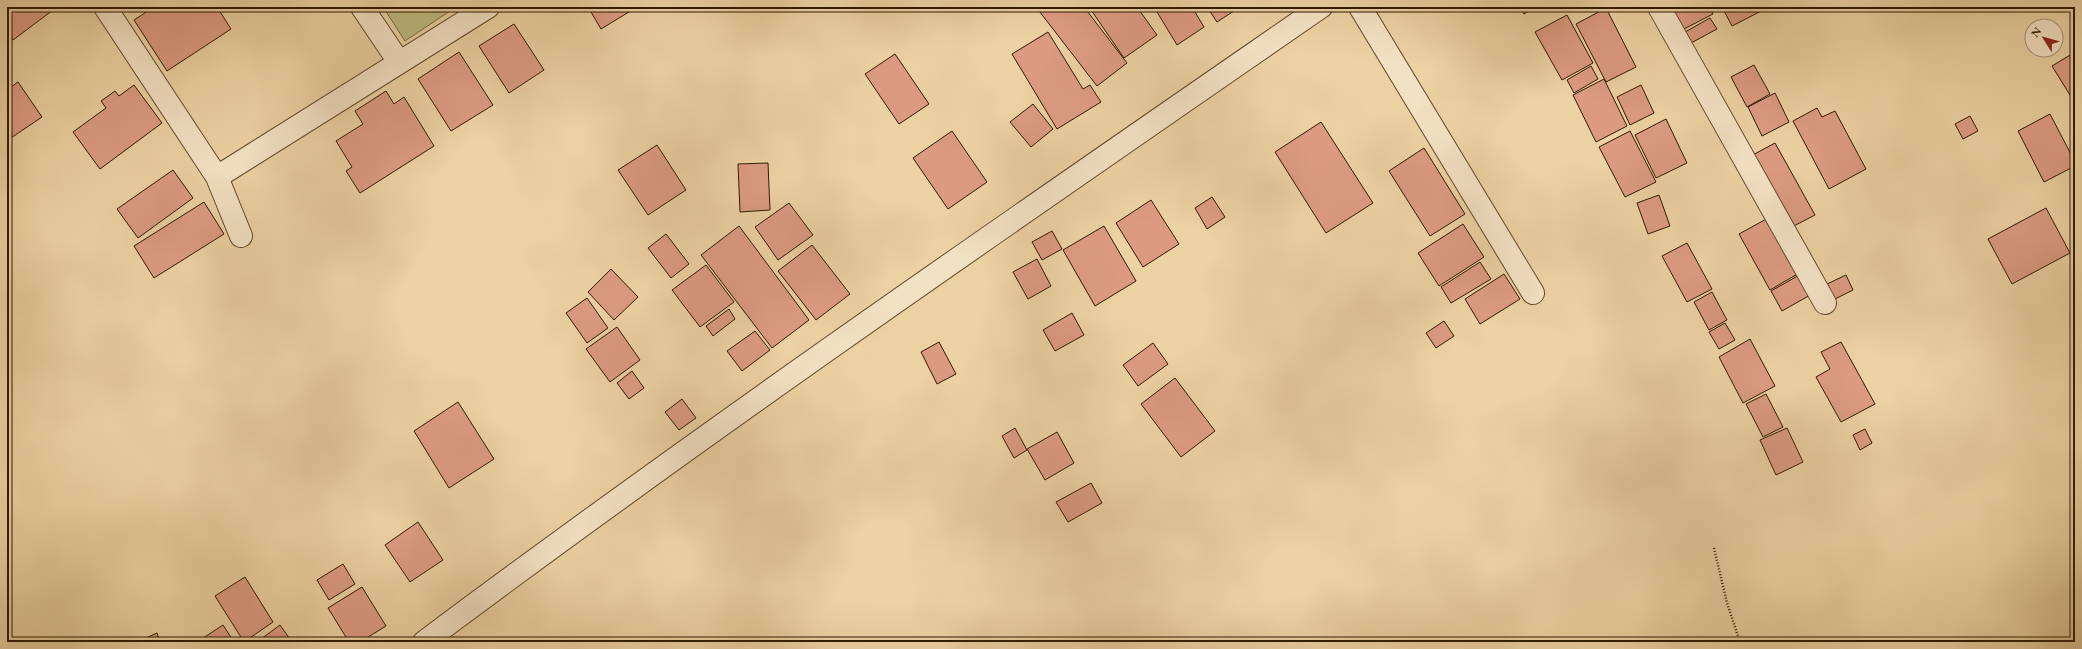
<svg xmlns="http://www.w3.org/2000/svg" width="2082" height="649" viewBox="0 0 2082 649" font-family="'EB Garamond',serif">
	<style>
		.green { fill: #bdba81; stroke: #766a40 }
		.building { fill: #dc9b81; stroke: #2f1900 }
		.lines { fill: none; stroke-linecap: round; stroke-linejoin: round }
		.street-casing { stroke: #5e4729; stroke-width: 24 }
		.path { stroke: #2f1900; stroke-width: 2.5; stroke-dasharray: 1 2; stroke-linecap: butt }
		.street { stroke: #f3e1c3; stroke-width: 22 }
	</style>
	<rect width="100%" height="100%" fill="#ecd1a3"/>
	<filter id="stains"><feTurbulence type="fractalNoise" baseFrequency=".005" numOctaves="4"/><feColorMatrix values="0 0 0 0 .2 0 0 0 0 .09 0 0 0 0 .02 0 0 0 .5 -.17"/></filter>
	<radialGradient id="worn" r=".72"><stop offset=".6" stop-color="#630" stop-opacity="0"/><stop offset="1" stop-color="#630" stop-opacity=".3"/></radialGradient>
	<path class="green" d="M383,7H456L405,41Z"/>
	<path class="building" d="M7,7H57L13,40L7,32Z
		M154,7H217L231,29L167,71L134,20Z
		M588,7H637L601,29Z
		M1036,7H1084L1127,63L1097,86Z
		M1089,7H1137L1157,35L1124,58Z
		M1154,7H1192L1204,27L1177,45Z
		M1207,7H1240L1217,22Z
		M1520,7H1535L1524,14Z
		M1670,7H1709L1713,14L1682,30Z
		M1722,7H1769L1732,26Z
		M1606,8L1636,67L1606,82L1576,24Z
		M1567,15L1593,63L1562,80L1535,32Z
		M1710,18L1717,29L1691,43L1685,32Z
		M514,24L544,70L509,93L479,46Z
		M1048,32L1083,89L1090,85L1101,102L1057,129L1012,54Z
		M459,52L493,105L451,131L418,79Z
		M2075,52V99L2073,100L2052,66Z
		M895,54L929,104L899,124L865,74Z
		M1754,65L1770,94L1747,107L1731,77Z
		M1591,66L1598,79L1574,93L1567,80Z
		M1604,79L1627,126L1596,142L1573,95Z
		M18,82L42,117L8,140L7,90Z
		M134,85L162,123L100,169L73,132L106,108L101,101L115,91L119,96Z
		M1641,85L1654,113L1630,125L1617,97Z
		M386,91L394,104L404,97L434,146L360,193L346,171L352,167L336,141L363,124L355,111Z
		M1775,93L1789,122L1762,136L1748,107Z
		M1033,104L1053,129L1031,147L1010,122Z
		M1817,108L1822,117L1835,111L1866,169L1829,189L1793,121Z
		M2050,114L2075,162V166L2044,182L2018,131Z
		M1970,116L1978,131L1963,139L1955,124Z
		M1666,119L1687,163L1656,178L1635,135Z
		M1321,122L1373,203L1326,233L1275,152Z
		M952,131L987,182L948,209L913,158Z
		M1630,131L1656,182L1625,197L1599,147Z
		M1775,143L1815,215L1788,229L1749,157Z
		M657,145L686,190L648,215L618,170Z
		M1424,148L1465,214L1430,236L1389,171Z
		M768,163L770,210L740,212L738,164Z
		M173,170L193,198L138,238L117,209Z
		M1659,195L1670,226L1648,234L1637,203Z
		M1212,197L1225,217L1207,229L1195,208Z
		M1151,200L1179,244L1143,267L1116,223Z
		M204,202L224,234L154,278L134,246Z
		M789,203L813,235L778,260L755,227Z
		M2046,208L2070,253L2012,284L1988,239Z
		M1770,217L1801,272L1770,290L1739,234Z
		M1463,224L1484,257L1439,286L1418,253Z
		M739,226L809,320L772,348L701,255Z
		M1104,226L1136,281L1095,306L1063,250Z
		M1052,231L1062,249L1042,260L1032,242Z
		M666,234L689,264L671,278L648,248Z
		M1687,243L1712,289L1687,302L1662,256Z
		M812,245L850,294L816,320L778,271Z
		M1037,259L1051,286L1028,299L1013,272Z
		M1480,262L1491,279L1451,303L1441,287Z
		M706,265L734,302L700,327L672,290Z
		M611,269L638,297L614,320L588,292Z
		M1504,274L1520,299L1480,324L1465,299Z
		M1801,274L1812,294L1782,311L1771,291Z
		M1846,275L1853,290L1835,299L1827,284Z
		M1712,292L1727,320L1709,330L1694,302Z
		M587,298L608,328L587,343L566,313Z
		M729,309L735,319L713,336L706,326Z
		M1072,313L1084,335L1055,351L1043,330Z
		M1444,321L1454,336L1436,348L1426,333Z
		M1725,323L1735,340L1719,349L1709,332Z
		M617,327L640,360L610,382L586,349Z
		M755,331L770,350L742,371L727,351Z
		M1750,339L1775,386L1743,403L1719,357Z
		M939,342L956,374L937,384L921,352Z
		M1841,342L1875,404L1841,422L1816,377L1830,369L1821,352Z
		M1153,343L1168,364L1138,386L1123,365Z
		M632,371L644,388L629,399L617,383Z
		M1175,378L1215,431L1181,457L1141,404Z
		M1766,394L1783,427L1763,437L1746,404Z
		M682,399L696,418L679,430L665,412Z
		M458,402L494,459L449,488L414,431Z
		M1015,428L1027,450L1014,458L1002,436Z
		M1787,428L1803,462L1776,475L1760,440Z
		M1865,429L1872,443L1860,450L1853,435Z
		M1057,432L1074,463L1045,480L1027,449Z
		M1091,483L1102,503L1068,522L1056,502Z
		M418,522L443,560L410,582L385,545Z
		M343,564L355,584L329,600L317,580Z
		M245,577L273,622L244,642L215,596Z
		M362,587L386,626L360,642H349L328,608Z
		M223,625L234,642H197Z
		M280,625L292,642H257Z
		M157,633L160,642H137Z"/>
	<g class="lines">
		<g class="street-casing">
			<path id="street" d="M105,7L217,177L241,236
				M362,7L399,62
				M1360,7L1533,293
				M1659,7L1825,303
				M217,177L488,7
				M424,642C717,423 1020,215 1321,7"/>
		</g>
		<path class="path" d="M1714,548L1727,603L1740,642"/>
		<use href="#street" class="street"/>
	</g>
	<rect width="2082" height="649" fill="none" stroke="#ecd1a3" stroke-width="24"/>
	<rect x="8" y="8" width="2066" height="633" fill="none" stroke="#2f1900" stroke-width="2"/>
	<rect x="12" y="12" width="2058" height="625" fill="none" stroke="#2f1900"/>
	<g transform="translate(2044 38) rotate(307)"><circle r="19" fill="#f3e1c3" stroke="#a59175"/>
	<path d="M0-3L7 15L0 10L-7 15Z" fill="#8f2418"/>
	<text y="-6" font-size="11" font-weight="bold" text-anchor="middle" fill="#2f1900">N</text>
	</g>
	<rect width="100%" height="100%" filter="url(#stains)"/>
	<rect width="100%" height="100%" fill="url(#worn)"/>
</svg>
